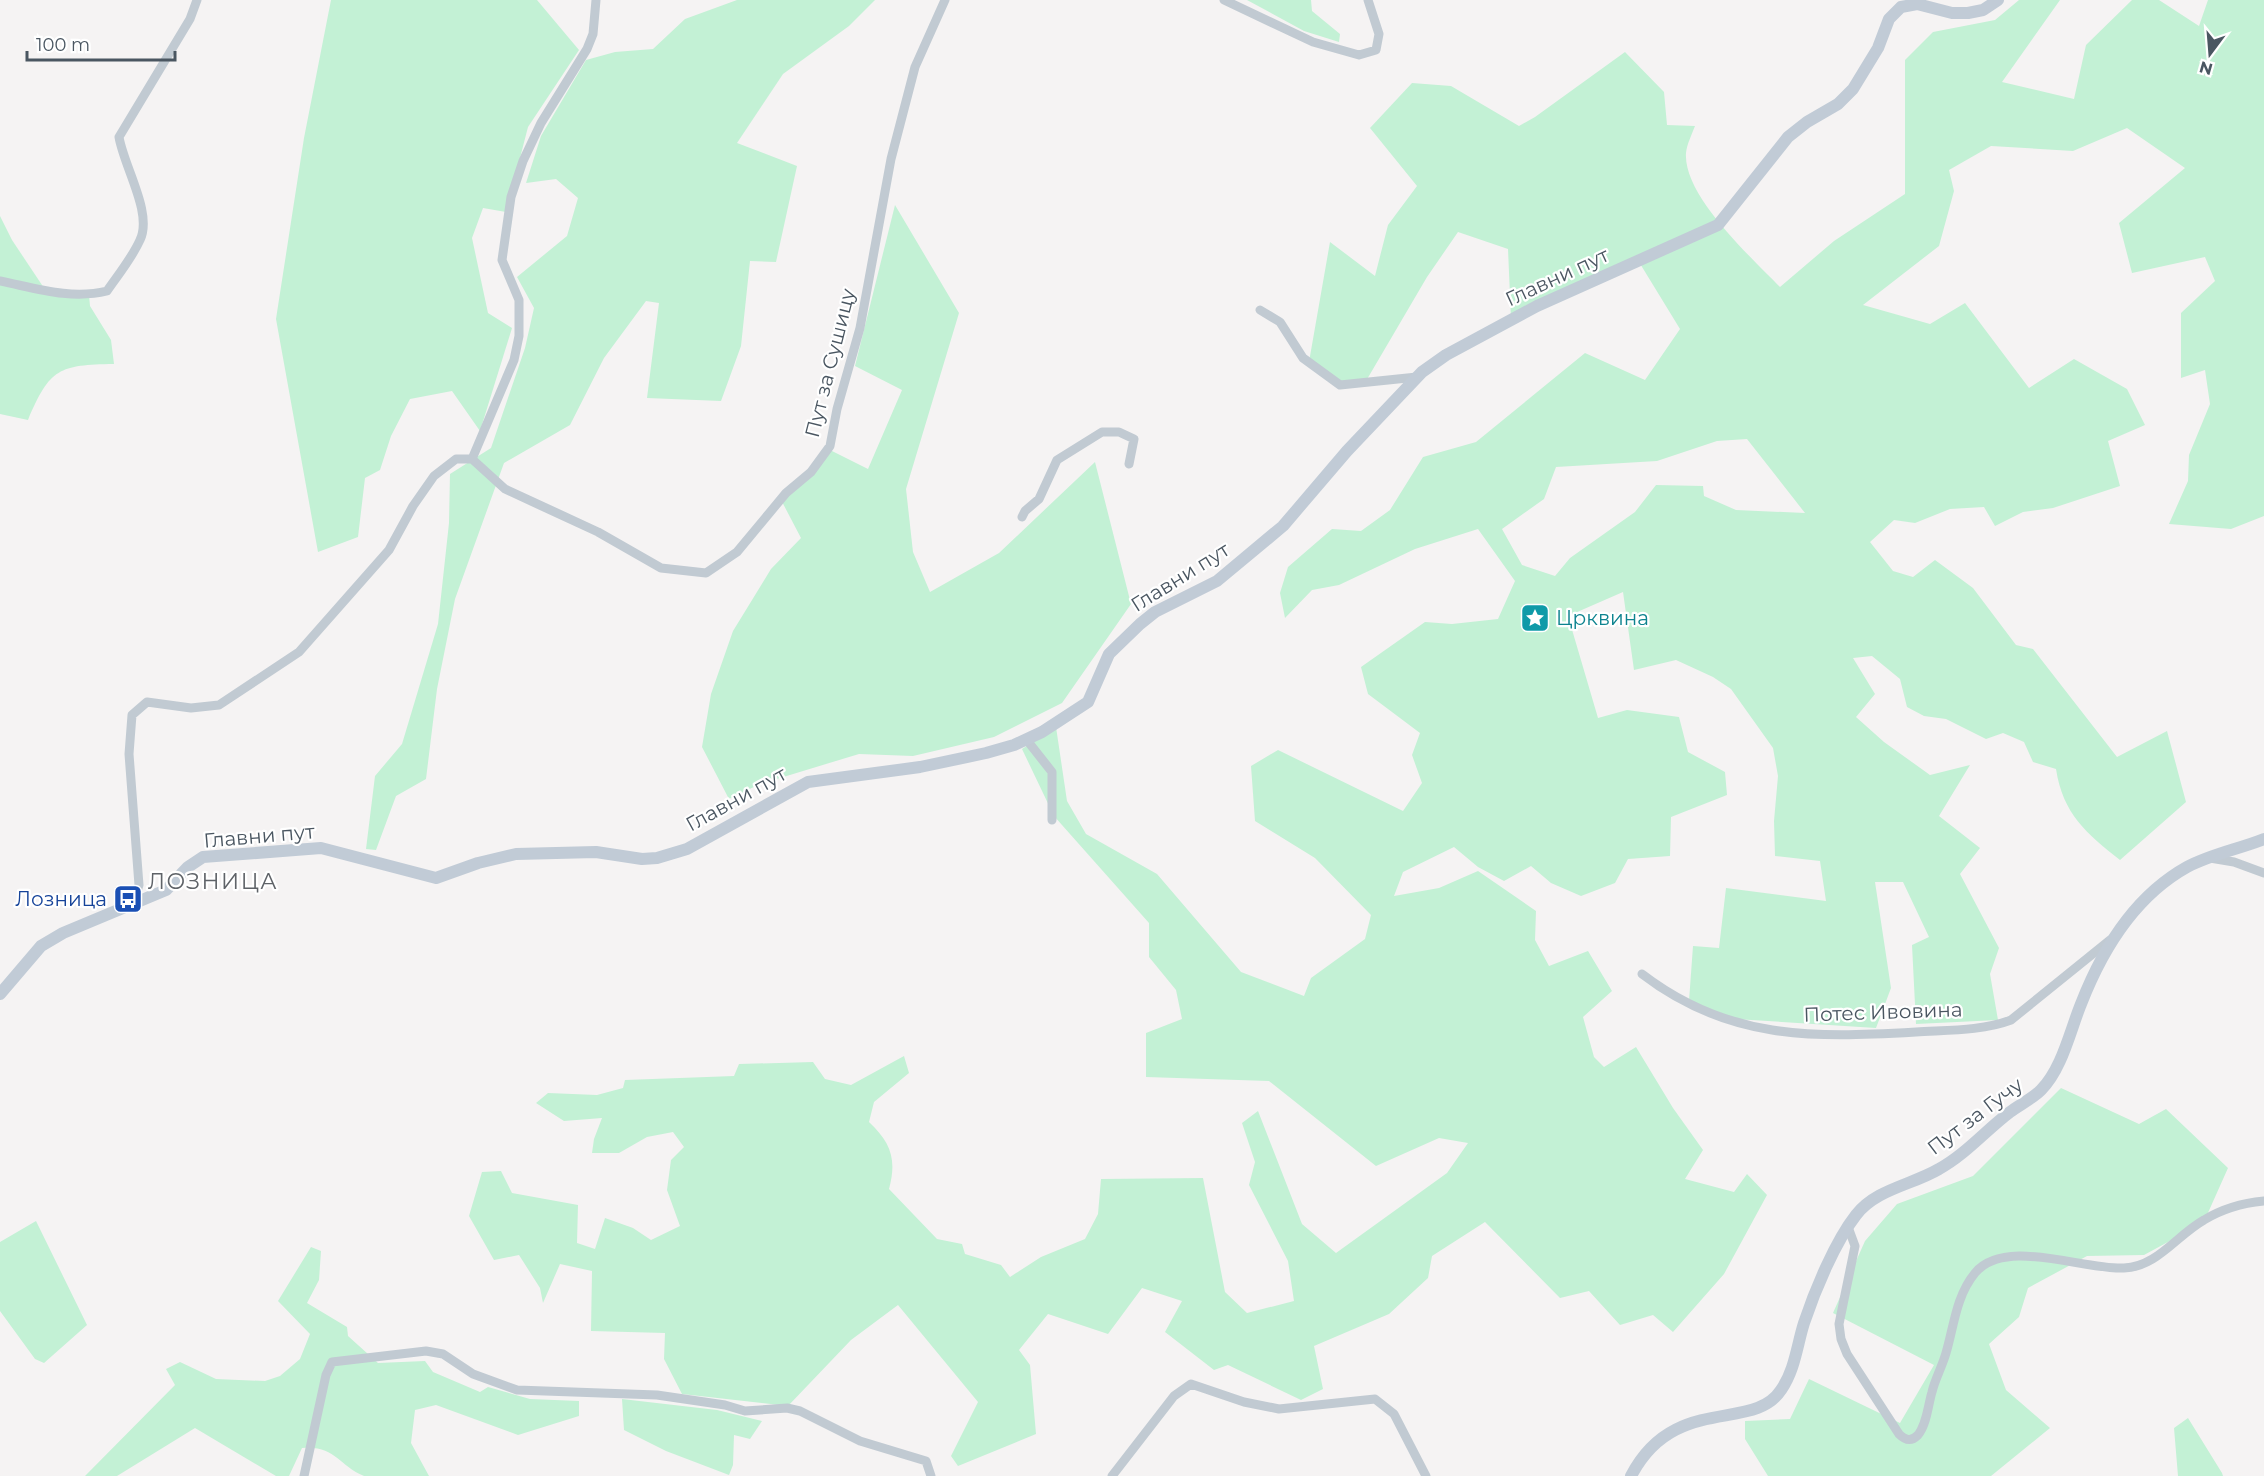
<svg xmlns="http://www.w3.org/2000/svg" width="2264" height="1476" viewBox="0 0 2264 1476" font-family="Montserrat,sans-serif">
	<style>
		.green { fill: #c3f1d5; fill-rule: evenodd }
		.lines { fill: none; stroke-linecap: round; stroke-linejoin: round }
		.street { stroke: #c1cad2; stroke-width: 9 }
		.secondary { stroke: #c1cbd6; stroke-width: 12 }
		.labels { text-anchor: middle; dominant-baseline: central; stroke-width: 4.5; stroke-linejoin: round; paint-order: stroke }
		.street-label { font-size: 20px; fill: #4a5661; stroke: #fff }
		.culture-label { font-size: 20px; fill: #0d838f; stroke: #fff; text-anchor: start }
		.transit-label { font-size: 20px; fill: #164399; stroke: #fff; text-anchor: end }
		.quarter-label { font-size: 22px; letter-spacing: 1.5px; fill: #5f6368; stroke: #fff }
	</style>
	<rect width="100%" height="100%" fill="#f5f3f3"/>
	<path class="green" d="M331,0H537L579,50L528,127L506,212L483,208L472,238L488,313L512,328L480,431L452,391L410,399L391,436L380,470L365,478L358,537L318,552L276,319L304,138Z
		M737,0H875L849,26L783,74L737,143L797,166L776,262L750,261L741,346L721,401L647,398L659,303L646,301L604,358L570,425L504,463L455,599L437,689L426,779L396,796L376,850L366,849L375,776L402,744L438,624L449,523L450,474L491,448L525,348L534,308L517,277L567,236L578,198L556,179L526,183L541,136L586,60L615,52L653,49L685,19Z
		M1247,0H1311L1312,11L1340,34L1339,42L1304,31Z
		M2019,0H2060L2002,82L2074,99L2086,45L2132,0H2159L2199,26L2208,0H2264V516L2231,529L2169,524L2188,481L2189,455L2210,404L2205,370L2181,378V313L2215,281L2205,257L2132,273L2119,223L2185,168L2127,128L2073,151L1991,146L1949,170L1954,191L1939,246L1863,305L1930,324L1965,303L2029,388L2074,359L2127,389L2145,425L2108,441L2120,486L2053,508L2023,512L1995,526L1984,507L1950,509L1915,523L1894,520L1870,542L1893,571L1913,577L1935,560L1973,588L2016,645L2033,649L2117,757L2167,731L2186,802L2120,860C2086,833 2063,814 2056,769L2033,762L2024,742L2003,733L1986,739L1946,719L1924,716L1907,707L1900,679L1872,656L1853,658L1875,694L1856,717L1884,742L1930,775L1970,765L1939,816L1980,848L1960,874L1999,948L1990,974L1998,1020L1916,1024L1912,945L1929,937L1903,882H1875L1891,988L1876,1028L1735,1019L1689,1001L1693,946L1719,948L1726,888L1826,901L1820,861L1775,856L1774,821L1778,776L1773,748L1731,689L1713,677L1676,660L1634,670L1623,592L1568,616L1598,718L1627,710L1679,717L1688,752L1725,772L1727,795L1671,817L1670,856L1628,859L1615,883L1581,896L1551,883L1531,866L1504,881L1478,867L1454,847L1403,872L1394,896L1439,888L1478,871L1536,911L1535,940L1549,966L1588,951L1612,991L1583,1017L1594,1057L1604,1067L1636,1047L1673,1108L1703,1150L1685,1179L1734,1192L1747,1174L1767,1195L1724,1274L1673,1332L1653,1315L1620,1325L1589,1291L1560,1298L1485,1222L1432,1256L1428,1278L1389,1314L1314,1346L1323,1389L1301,1400L1228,1365L1214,1370L1165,1332L1182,1301L1142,1288L1108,1334L1048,1314L1019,1350L1030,1365L1036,1434L958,1466L951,1456L978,1402L898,1305L851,1340L788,1406L682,1394L664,1359L665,1333L591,1331L592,1271L560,1264L543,1303L540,1288L519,1255L494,1260L469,1216L482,1172L501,1171L512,1193L578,1205L577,1243L595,1249L605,1218L633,1228L651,1240L680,1226L667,1190L671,1160L684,1147L673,1132L647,1137L619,1153H592L594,1139L602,1118L564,1121L536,1103L548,1093L597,1095L623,1088L625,1080L734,1076L739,1064L813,1062L825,1079L851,1085L904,1056L909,1073L874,1102L869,1122C891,1143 897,1159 889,1189L937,1239L962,1244L965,1254L1001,1265L1010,1277L1041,1257L1085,1239L1098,1214L1101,1179L1203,1178L1225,1292L1247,1313L1294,1301L1288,1261L1249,1185L1255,1162L1242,1123L1258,1111L1302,1224L1336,1253L1447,1173L1468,1143L1439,1138L1376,1166L1269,1081L1146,1077V1033L1182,1019L1176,990L1149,957V923L1054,816L1022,749L1056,727L1067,801L1086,834L1157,874L1241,972L1304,996L1311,978L1365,939L1371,915L1315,858L1255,821L1251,766L1278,750L1403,811L1422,783L1412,755L1420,733L1368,694L1361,667L1425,622L1452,624L1498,619L1515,581L1478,529L1415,549L1339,585L1312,590L1285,618L1280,593L1288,567L1332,529L1361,531L1390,510L1423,457L1476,442L1585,353L1645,380L1680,329L1639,262L1511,319L1508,249L1458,232L1427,277L1366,381L1340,385L1309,362L1330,242L1375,276L1388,225L1417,186L1370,128L1412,83L1451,86L1519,126L1535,117L1625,52L1664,92L1667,125L1695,126C1692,134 1687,144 1686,153C1683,196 1752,258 1780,287L1834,241L1905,194V60L1933,32L1995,20ZM1747,439L1805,513L1736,510L1704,496L1703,486L1656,485L1635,512L1570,558L1555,576L1522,565L1502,529L1544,499L1556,467L1657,461L1717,441Z
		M895,205L959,313L906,489L913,552L930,592L999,553L1095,462L1131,604L1062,703L994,737L913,756L859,754L760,784L729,799L702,747L711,694L733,631L771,569L801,538L779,496L830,450L868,469L902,390L855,366Z
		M0,216L12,240L46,291L89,295L90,306L111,340L114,364C59,365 50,368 28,420L0,414Z
		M2061,1088L2139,1124L2166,1109L2228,1168L2207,1215L2179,1236L2144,1255L2087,1256L2028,1288L2019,1317L1989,1344L2006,1390L2050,1428L1991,1476H1768L1745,1439V1421L1790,1419L1809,1379L1900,1423L1934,1365L1833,1313L1865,1241L1897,1204L1973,1176Z
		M36,1221L87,1325L44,1363L35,1359L0,1311V1242Z
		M311,1247L321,1251L319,1280L307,1303L347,1327L348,1336L378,1363L425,1361L433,1372L480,1392L488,1387L530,1399L579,1401V1416L518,1435L436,1405L415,1410L411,1443L429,1476C416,1476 374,1476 364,1476C338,1465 335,1445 302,1448L289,1476H276L195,1428L117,1476H85L175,1385L166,1369L180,1362L216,1379L265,1381L280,1376L300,1359L310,1334L278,1301Z
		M622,1399L717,1410L762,1421L750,1439L734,1435L733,1465L729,1475L666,1451L624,1430Z
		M2188,1418L2222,1473L2223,1476H2178L2174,1428Z"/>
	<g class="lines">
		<path class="street" d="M1224,0L1313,42L1359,55L1376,50L1379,34L1368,0
			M0,281C35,288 71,300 107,291C118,275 132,258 140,240C153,213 124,167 119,137L190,19L197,0
			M1260,310L1280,322L1303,358L1340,385L1417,377
			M472,459L514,360L519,336V300L502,260L511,197L523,161L541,123L587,49L593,34L596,0
			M1022,517L1025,511L1039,499L1057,460L1102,432H1119L1134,439L1129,464
			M1026,739L1052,772V820
			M2210,858L2234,862L2264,873
			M134,901L139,885L129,754L132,715L147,702L191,708L219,705L299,652L389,550L413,506L434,476L456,459H472L505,489L598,532L661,568L706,573L737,552L786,493L811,472L830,446L837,409L860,328L891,159L915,67L945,0
			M1642,974C1728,1040 1812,1038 1916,1032C1946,1030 1982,1031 2011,1020L2110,940
			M1848,1227L1855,1246L1839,1324L1841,1339L1847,1354L1899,1434C1905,1440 1911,1442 1918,1435C1927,1424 1928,1405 1932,1392C1935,1379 1942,1367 1946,1353C1954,1326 1956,1296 1975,1273C2005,1237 2083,1270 2124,1268C2157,1267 2177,1235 2204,1220C2222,1209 2243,1203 2264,1201
			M304,1476L326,1375L332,1362L426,1351L443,1354L473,1374L517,1390L657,1395L725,1405L745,1411L787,1408L800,1411L860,1441L926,1461L931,1476
			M1112,1476L1174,1396L1191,1384L1244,1402L1279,1409L1375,1399L1394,1414L1426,1476"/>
		<path class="secondary" d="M0,994L41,946L63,933L166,890L188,867L203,857L321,848L436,878L478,863L516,854L596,852L642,859L657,858L687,849L808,782L920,767L986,753L1014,745L1042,732L1088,702L1109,654L1140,624L1155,612L1217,581L1283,526L1347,451L1422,372L1446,355L1537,306L1718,225L1788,137L1807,122L1838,104L1853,89L1878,48L1889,19L1901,7L1917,4L1952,13H1968L1983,10L1998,0
			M1631,1476C1674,1393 1753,1433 1781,1390C1795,1370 1797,1345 1804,1323C1815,1290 1835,1242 1856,1215C1876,1189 1912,1185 1939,1169C1966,1154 1985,1131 2010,1112C2019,1105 2032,1099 2041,1090C2062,1069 2070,1031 2081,1004C2102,950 2135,896 2187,867C2211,854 2239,849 2264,839"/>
	</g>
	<defs>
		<g id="sight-square" transform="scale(1.5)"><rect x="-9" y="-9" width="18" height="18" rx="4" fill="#0f9aa8" stroke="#fff"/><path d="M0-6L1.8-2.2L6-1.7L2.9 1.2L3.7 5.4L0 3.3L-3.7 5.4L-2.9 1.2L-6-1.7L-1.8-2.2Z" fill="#fff"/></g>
		<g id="bus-square" transform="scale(1.5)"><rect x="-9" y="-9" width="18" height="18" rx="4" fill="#1a4fb4" stroke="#fff"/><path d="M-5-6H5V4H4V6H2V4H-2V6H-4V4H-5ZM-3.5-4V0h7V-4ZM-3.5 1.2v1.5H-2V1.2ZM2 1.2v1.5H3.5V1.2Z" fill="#fff"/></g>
	</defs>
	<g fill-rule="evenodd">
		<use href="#sight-square" x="1535" y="618"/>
		<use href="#bus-square" x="128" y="899"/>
	</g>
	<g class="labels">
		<g class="street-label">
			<text transform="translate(1557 277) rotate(-25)">Главни пут</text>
			<text transform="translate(830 363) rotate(-76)">Пут за Сушицу</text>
			<text transform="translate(1180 577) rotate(-32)">Главни пут</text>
			<text transform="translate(736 799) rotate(-29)">Главни пут</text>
			<text transform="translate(259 836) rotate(-5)">Главни пут</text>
			<text transform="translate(1883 1012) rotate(-2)">Потес Ивовина</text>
			<text transform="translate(1975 1116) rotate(-37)">Пут за Гучу</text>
		</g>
		<g class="culture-label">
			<text x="1556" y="618">Црквина</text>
		</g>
		<g class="transit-label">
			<text x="107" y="899">Лозница</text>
		</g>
		<g class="quarter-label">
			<text x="213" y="881">ЛОЗНИЦА</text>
		</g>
	</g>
	<g transform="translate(2210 54) rotate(196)" stroke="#ffffff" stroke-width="4.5" paint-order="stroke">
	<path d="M0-4.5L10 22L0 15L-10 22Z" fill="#4a5661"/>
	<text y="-9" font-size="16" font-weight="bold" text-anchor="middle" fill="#4a5661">N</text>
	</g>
	<path d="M27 51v9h148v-9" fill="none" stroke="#4a5661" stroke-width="3"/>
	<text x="36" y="51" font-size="18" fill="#4a5661" stroke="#ffffff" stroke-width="4.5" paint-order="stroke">100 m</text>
</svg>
